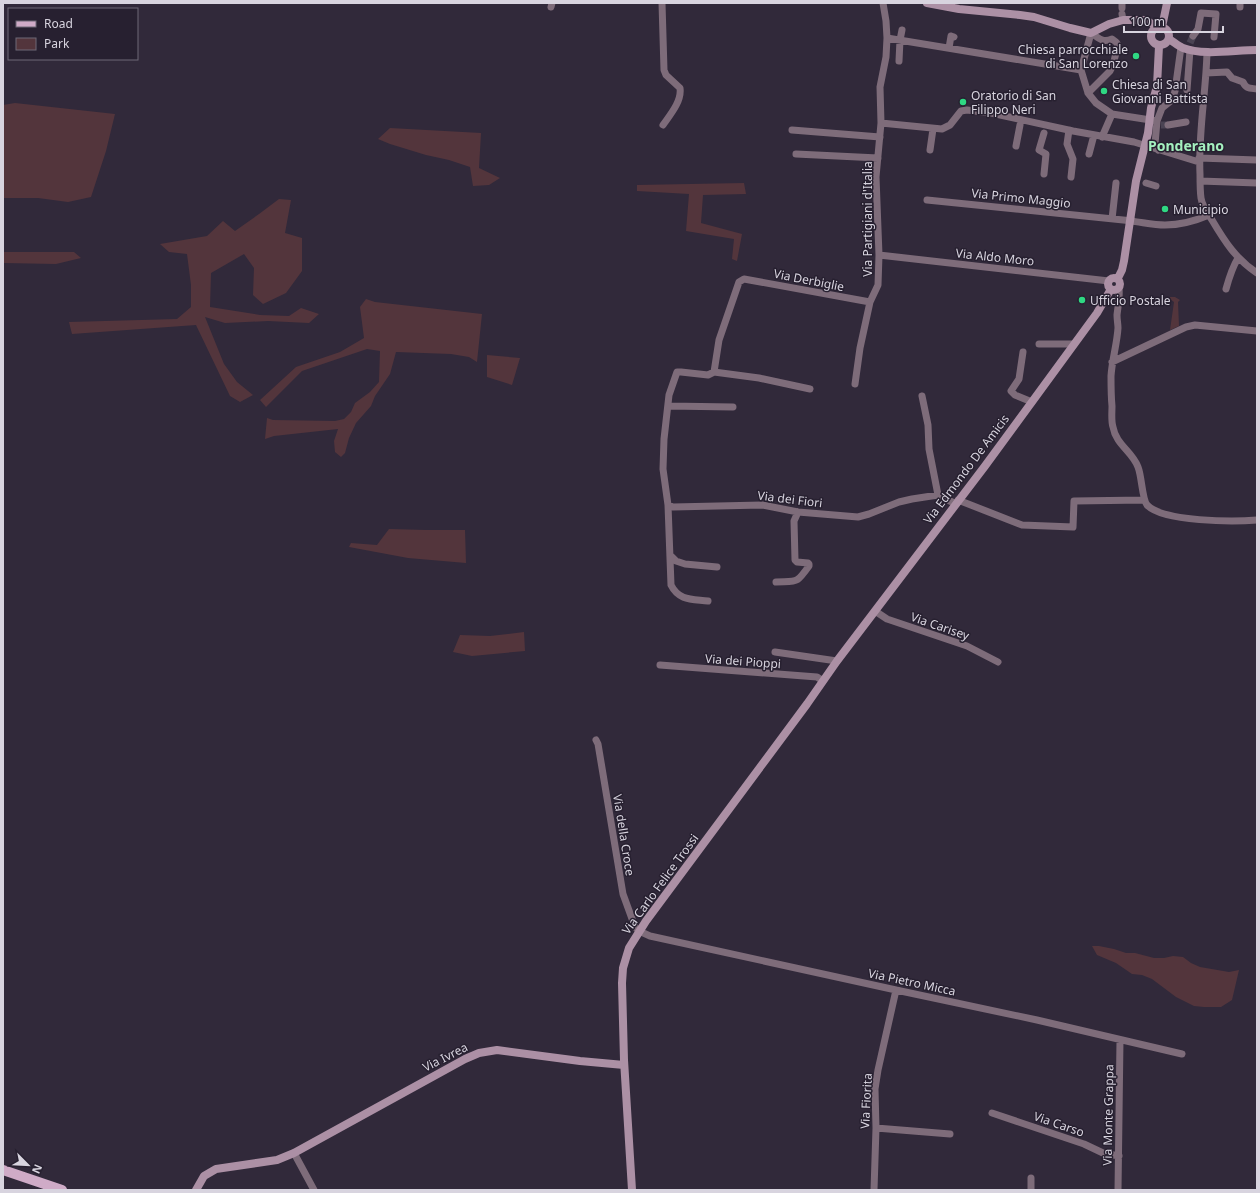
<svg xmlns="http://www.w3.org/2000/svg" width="1260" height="1193" viewBox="0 0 1260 1193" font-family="'Noto Sans',sans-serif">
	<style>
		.green { fill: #53353c }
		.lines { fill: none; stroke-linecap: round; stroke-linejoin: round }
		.street-tunnel { stroke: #4a4353; stroke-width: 7; stroke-dasharray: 7 3.5; stroke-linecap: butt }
		.street { stroke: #7e6c7a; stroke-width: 7 }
		.secondary { stroke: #ac90a5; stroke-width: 8 }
		.primary { stroke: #cfabc7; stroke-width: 10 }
		.poi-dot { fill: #2fd883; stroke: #272030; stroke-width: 1.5 }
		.labels { text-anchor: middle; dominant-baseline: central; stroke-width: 3; stroke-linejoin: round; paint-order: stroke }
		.poi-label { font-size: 12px; fill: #d8d4df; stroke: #272030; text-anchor: start }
		.street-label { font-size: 12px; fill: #d8d4df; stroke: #272030 }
		.quarter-label { font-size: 14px; font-weight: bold; fill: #a5f0bf; stroke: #272030 }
	</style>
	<rect width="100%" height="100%" fill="#31293a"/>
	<path class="green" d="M15,103L115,114L106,151L91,197L68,202L38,198H3V105Z
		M390,128L481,133L479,168L500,178L489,185L473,186L470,167L449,160L426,155L390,144L378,139Z
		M744,183L746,194L703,195L701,223L742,234L737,261L732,259L734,239L686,231L689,194L637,191V185Z
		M279,199L291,200L285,233L302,238V271L286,293L263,304L253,295L254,268L244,254L211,273L210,307L260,315L289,316L301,308L319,314L309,323L268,321L225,323L205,317L224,364L237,382L253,395L240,402L230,396L196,325L72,334L69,322L177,319L191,307V285L187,254L169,252L160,244L207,236L223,221L235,231L259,214Z
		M3,252H74L81,258L56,264L3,263Z
		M1170,297H1175L1180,300L1178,302L1179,326L1170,330L1174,302L1170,299Z
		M366,299L375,302L482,314L477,362L469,357L451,354L396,352L390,374L375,396L371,406L356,423L349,438L345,453L341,457L335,452L334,441L338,429L274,436L265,439L267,418L273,420L335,421L344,419L351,412L355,403L370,392L379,382L380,351L367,349L302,371L266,407L260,400L296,367L340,352L364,338L360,307Z
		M487,355L520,358L512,385L487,377Z
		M389,529L426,530H465L466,563L408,558L349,547L351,543L377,545Z
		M524,632L525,651L472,656L453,652L460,635L490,636Z
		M1092,946H1099L1114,949L1126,953H1135L1154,958H1164L1173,956L1183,957L1191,963L1200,967L1229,972L1239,970L1232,1000L1221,1007H1204L1194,1006L1176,997L1152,979L1142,975L1132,974L1116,963L1097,955Z"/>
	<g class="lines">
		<path class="street-tunnel" d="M1190,43L1193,36
			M1161,125H1168"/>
		<path class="street" d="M662,3L664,70L666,75L680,88C682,101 670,115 663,125
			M1122,3V8
			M551,7L552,3
			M1240,7V3
			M1122,14L1123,20
			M1193,36L1198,29L1201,13L1216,14L1214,37
			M887,38L1081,70
			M949,48L951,36L954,37
			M1207,52C1206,93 1198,133 1200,174C1200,182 1200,191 1201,198C1202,206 1208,214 1212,220C1225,242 1236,259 1257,273
			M899,61L900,40L902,30
			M1206,73L1227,72L1232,78L1243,82C1246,89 1250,88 1257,89
			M1187,90L1190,50
			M1088,93L1110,71L1113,65L1118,45L1116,42L1112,39C1102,43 1099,38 1091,33L1081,70L1088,93L1096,103L1112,114L1157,121L1162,108L1172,100L1175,91L1181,47
			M1157,121L1155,144L1158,150
			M881,123L942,129L950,125L961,111L967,110L991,113L1073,131L1134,142L1199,162
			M1168,125L1186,122
			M792,130L880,137
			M1069,130L1067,144L1073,159L1071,177
			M1044,133L1039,150L1046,154L1044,174
			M1102,137L1112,114
			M1016,146L1020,125
			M930,150L933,129
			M796,154L878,158
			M1089,154L1094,135
			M1199,158L1257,160
			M1200,181L1257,183
			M1146,183L1156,186
			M927,200L1133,221
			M1112,219L1116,183
			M1130,221C1141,222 1153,225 1165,225C1180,225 1195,221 1209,215
			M879,255L1109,281
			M1119,288C1120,297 1118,306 1117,315C1117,320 1118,324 1118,328C1117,344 1112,360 1111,376C1111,386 1111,396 1112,406C1112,413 1111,421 1113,427C1116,445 1132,451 1138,467C1142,477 1142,499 1147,505C1163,522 1234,522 1257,520
			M1226,289C1229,278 1232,268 1238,258
			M870,302L744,279L739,282L719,340L714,372L708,375L681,372H677L669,395L664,439L663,469L668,505L673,507L762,505L798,512L858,517L869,514L899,502L912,499L938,495L956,504
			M1039,344H1074
			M1023,352L1019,379L1011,391L1015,395L1032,402
			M1112,362L1186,327L1195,325L1257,331
			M714,372L759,378L810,389
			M855,384L860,348L870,302L878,285L879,255L876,177L881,123L880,87L886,57L887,38L886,21L883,3
			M922,396L928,425L929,449L938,495
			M668,406L733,407
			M958,500L1022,525L1073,527L1074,501L1144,500
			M668,505L671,585C679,601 692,599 708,601
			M670,555L676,561L685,564L717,567
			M776,582C798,581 796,584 809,566V564L808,563L797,562L795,560L794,521L798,512
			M875,611L887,619L967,646L998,662
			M775,652L837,661
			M660,665L817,677L823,681
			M596,740L598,744L623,894L635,927L639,931L650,936L896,990L1037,1020L1182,1054
			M992,1113L1084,1144L1103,1153L1119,1156
			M876,1128L950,1134
			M294,1153L314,1190
			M1031,1178V1190
			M874,1190L876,1128L875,1089L878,1070L896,990
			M1118,1190L1120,1040"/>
		<path class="secondary" d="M927,3L959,9L1020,15L1034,17L1070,28L1091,33L1109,24L1123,20H1146L1157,27
			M1151 36a9 9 0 1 1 18 0a9 9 0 1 1-18 0Z
			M1162,27L1167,3
			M1169,39C1174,42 1178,46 1183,48C1204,56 1234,50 1257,50
			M1108 284a6 6 0 1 1 12 0a6 6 0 1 1-12 0Z
			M1118,278L1122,270L1124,261L1136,181L1148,133L1151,108L1157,86L1159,46
			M196,1190L204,1176L216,1169L277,1160L294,1153L465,1059L479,1053L497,1050L580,1061L624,1065
			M632,1190L624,1060L622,983L623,968L629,948L646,921L807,704L837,661L985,466L1097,313L1111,289"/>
		<path class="primary" d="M3,1170L62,1190"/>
	</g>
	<g class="poi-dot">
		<circle cx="1136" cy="56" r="4"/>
		<circle cx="1104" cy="91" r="4"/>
		<circle cx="963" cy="102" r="4"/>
		<circle cx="1165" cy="209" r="4"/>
		<circle cx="1082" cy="300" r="4"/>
	</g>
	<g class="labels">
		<g class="poi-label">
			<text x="1128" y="49" text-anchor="end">Chiesa parrocchiale<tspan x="1128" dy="14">di San Lorenzo</tspan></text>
			<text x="1112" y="84">Chiesa di San<tspan x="1112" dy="14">Giovanni Battista</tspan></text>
			<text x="971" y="95">Oratorio di San<tspan x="971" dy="14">Filippo Neri</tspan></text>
			<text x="1173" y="209">Municipio</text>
			<text x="1090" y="300">Ufficio Postale</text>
		</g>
		<g class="street-label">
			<text transform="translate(1021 198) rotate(6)">Via Primo Maggio</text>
			<text transform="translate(867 219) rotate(-90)">Via Partigiani d'Italia</text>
			<text transform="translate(995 257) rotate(6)">Via Aldo Moro</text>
			<text transform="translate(809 280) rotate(11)">Via Derbiglie</text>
			<text transform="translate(966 469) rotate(-53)">Via Edmondo De Amicis</text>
			<text transform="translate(790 499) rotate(7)">Via dei Fiori</text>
			<text transform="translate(940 626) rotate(19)">Via Carisey</text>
			<text transform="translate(743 661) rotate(4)">Via dei Pioppi</text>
			<text transform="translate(624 835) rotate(81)">Via della Croce</text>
			<text transform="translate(660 884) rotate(-54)">Via Carlo Felice Trossi</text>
			<text transform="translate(912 982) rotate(12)">Via Pietro Micca</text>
			<text transform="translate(445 1057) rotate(-27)">Via Ivrea</text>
			<text transform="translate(866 1101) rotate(-87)">Via Fiorita</text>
			<text transform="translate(1108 1115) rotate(-89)">Via Monte Grappa</text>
			<text transform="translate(1059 1124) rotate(19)">Via Carso</text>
		</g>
		<g class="quarter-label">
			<text x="1186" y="145">Ponderano</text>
		</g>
	</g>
	<rect width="1260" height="1193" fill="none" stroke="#d8d4df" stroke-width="8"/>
	<rect x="8" y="8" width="130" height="52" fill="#272030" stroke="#6e6876"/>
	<rect x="16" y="21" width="20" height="6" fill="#cfabc7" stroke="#6e6876"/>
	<text x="44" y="28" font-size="12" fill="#d8d4df">Road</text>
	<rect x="16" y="38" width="20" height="12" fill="#53353c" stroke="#6e6876"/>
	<text x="44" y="48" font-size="12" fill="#d8d4df">Park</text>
	<g transform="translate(28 1165) rotate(114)" stroke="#272030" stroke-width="3" paint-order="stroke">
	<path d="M0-3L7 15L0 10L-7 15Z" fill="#d8d4df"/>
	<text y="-6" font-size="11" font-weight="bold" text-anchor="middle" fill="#d8d4df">N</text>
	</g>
	<path d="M1124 26v6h99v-6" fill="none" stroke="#d8d4df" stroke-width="2"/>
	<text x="1130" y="26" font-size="12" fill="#d8d4df" stroke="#272030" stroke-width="3" paint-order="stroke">100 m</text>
</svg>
